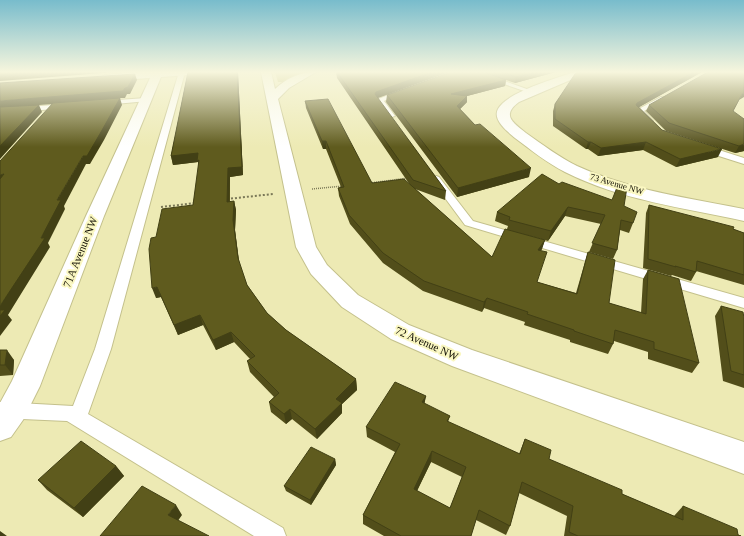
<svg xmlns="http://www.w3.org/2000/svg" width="744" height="536" viewBox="0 0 744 536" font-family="'Times New Roman',serif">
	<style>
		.green { fill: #c0bb6d }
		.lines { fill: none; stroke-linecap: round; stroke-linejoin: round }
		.lane-casing { stroke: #c4c18c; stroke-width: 2 }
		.street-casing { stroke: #c4c18c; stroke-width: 2 }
		.path-far1 { stroke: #7a7857; stroke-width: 1.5; stroke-dasharray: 1 1; stroke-linecap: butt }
		.path { stroke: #7a7857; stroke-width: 2; stroke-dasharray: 2 2; stroke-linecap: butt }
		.lane { fill: #fff; fill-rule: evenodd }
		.street { fill: #fff; fill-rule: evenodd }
		.wall { fill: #524e1a; fill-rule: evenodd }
		.shaded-wall { fill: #424015 }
		.building { fill: #5f5b1e; stroke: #424015; fill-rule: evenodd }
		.labels { text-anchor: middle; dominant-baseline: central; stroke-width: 4; stroke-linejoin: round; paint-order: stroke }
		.far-street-label { font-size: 9px; fill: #0e0c00; stroke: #faf7c1 }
		.street-label { font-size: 11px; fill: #0e0c00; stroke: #faf7c1 }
	</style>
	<rect width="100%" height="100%" fill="#edeab4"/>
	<path class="green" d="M275,72H305L286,82H278Z"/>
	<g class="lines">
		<g class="lane-casing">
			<path id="lane" d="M179,72H185L111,349L88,414L283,528L286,536H254L67,421L0,418V402L73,406L95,349Z
				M469,72H479L535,92L530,93Z
				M400,90L405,91L384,101L395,116L388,118L376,100Z
				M661,97L666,98L644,111L653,121L646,123L635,111Z
				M146,98L150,100L148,101L104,105L100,103L104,101Z
				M66,104H69V108L0,113V109Z
				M703,145L744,158V164L700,150V146Z
				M436,176L439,177L473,221L744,298V308L465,225L431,179Z"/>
		</g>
		<g class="street-casing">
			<path id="street" d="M141,72H195L190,75L161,77L104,216L40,386L23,420L11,437L0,441V403L12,381L86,216L150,78L105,81L100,78L105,75Z
				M261,72H271L275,89C287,78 300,72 316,72L289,88L278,99L316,247L327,265L358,295L409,325L472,350L744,442V474L452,366L391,339L342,307L311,274L296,247Z
				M574,72H589L519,102C501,115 513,123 526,133C543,145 559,157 577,166C629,190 689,198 744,209V221C685,208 620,200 565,172C547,163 531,150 515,138C508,132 492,120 498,109C507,92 555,79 574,72Z"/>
		</g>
		<path class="path-far1" d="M370,183L408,178
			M312,189L343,186"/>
		<path class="path" d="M227,199L273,194
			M161,207L196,203"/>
		<use href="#lane" class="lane"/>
		<use href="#street" class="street"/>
	</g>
	<path class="wall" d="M188,72H238L243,175L230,177V202L234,201L236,210L235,230L239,263L247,285L267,313L286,330L356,379L357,390L342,404V413L317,439L292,419L286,424L271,412L269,402L274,397L250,372L247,361L250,359L234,342L216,350L203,325L178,335L161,297L156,298V237L193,205L199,165L198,162L173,165L171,156Z
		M336,72H449L377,98L446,191L445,200L415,189L492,257L507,229L508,226L495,221L497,212L559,184L624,206L633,223L629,233L620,230L617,250L613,259L589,252L601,224L565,216L548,241L523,234L545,240L541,251L537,282L576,293L585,262L588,252L609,303L641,313L643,279L648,270L699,363L692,373L648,359V352L614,341L613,344L608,354L570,342V340L524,325L525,322L484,308L482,312L423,291L383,263L350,224L339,196L338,188L341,187L326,149H323L306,108L305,101L372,183L410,185L337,78Z
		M484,72H556L515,83L506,80L505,86L467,96V102L460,109L475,125L529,177L457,197L386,102L387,95Z
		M579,72H702L639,107L662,130L718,157L676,167L643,150L598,156L588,149H586L553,126V111L555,104Z
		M739,100L733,111L744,151L735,153L666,131L646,111L649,105Z
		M649,205L733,229L744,233V285L696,271V272L691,281L672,275L671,276L643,268L646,213Z
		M721,306L744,318V388L723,381L715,316Z
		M0,350L14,360L13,375L0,376Z
		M426,396L424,404L450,416L448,422L519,454L525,439L549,459L622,494L674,516L683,506L741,536H564L567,516L519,493L510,526L506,535L476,520L471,536H384L363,524V515L395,452L367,437L366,427ZM431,462L462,477L450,508L417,491Z
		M335,459L336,465L311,505L286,491L284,486Z
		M116,466L124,476L83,517L47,490L38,480Z"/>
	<path class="shaded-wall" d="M29,72H116L0,81V74Z
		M237,72H238L243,175L230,177L229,211L227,202L228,168Z
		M432,72H449L375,99V94L376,92Z
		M535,72H556L515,83L516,77Z
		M694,72H702L634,110L637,103Z
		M135,74L137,80L130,94H127L125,98H120L122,105L104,140L90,164H86L64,206L65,209L48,243L50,247L8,315L12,320L0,336V306L41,238L57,200L83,156L119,99L39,105L42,112L0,159V101L125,88Z
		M506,80L505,86L467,96V102L456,113L451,94Z
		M744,93V97L739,100L742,94Z
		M322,141H326V149H323Z
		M588,142H591L588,149H586Z
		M646,142L643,150L598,156L601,148Z
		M744,144V151L735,153L739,146Z
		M722,149L718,157L676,167L680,159Z
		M198,153L200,162L199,169L198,162L173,165L171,156Z
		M531,168L529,177L457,197L458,188Z
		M4,174L0,184V175Z
		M234,201L236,210L235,230L240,268L238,258L233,220Z
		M568,207L565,216L548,241L551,231Z
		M545,240L542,249L535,259L538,250Z
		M157,287L161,297L156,298L152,288Z
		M487,298L484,308L482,312L484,302Z
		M200,315L203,325L178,335L174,325Z
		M231,332L234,342L216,350L213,340Z
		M7,350L14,360L13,375L5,365Z
		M356,379L357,390L342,404V413L317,439L315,429L336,399Z
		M426,396L424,406L422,402Z
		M290,409L292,419L286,424L284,414Z
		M432,451L431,462L413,499L414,489Z
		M335,459L336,465L311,505L310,500Z
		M116,466L124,476L83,517L74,508Z
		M176,505L182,515L175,525L168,515Z
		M0,531L7,536H0Z"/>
	<path class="building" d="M0,72H29L0,74Z
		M188,72H237L242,167L228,168L227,202L234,201L233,220L238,258L247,285L267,313L286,330L356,379L336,399L342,403L315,429L290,409L284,414L269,402L279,393L247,361L255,356L231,332L213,340L200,315L174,325L157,287L152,288L149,249L151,238L156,237L162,209L193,205L199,160L197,161L198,153L171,156Z
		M337,72H432L376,92L375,94L446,191L413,180Z
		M451,72H484L506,80L451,94L467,96L457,106L475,125L480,124L531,168L458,188L387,95Z
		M502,72H535L516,77Z
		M579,72H694L637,103L636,105L662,130L722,149L680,159L646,142L601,148L591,142H588L555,119V104L575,74Z
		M708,72H744V93L742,94L733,111L744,119V144L739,146L669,123L649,105Z
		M135,74L128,87L125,88L123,91L0,101V83Z
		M120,98L101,132L87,156H83L57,200H61L41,238H45L0,306V179L4,174L0,175V161L53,103Z
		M328,99L372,183L404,179L492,257L505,229L545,240L538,250L547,252L537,282L577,294L588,252L615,260L609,303L646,314L648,270L679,279L699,363L654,349V342L615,330L613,344L574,331V330L527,314L528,312L487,298L484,302L424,281L383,253L349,215L338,188L344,187L326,141H322L305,101Z
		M39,105L0,146V107Z
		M542,174L559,184L562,182L612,200L618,185L627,187L624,206L637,212L633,223L621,220L617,250L592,243L605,215L568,207L551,231L509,220L510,217L497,212Z
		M649,205L734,227L733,229L744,233V275L697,261L696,272L675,266L676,267L648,259Z
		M721,306L743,312L744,318V375L731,371Z
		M0,310H5L0,316Z
		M0,350H7L5,365H0Z
		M395,382L426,396L422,402L450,416L447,421L520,454L525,439L551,450L549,459L622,490V494L683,520V506L737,529L738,535L741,536H578L569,532L573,506L522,482L510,526L479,510L471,536H401L363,515L400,444L366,427ZM432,451L466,467L450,508L414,489Z
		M81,441L116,466L74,508L38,480Z
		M311,447L335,459L310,500L284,486Z
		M142,486L176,505L168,515L209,536H100Z"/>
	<linearGradient id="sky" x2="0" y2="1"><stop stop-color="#78bccc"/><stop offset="0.49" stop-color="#f7f6dd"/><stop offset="1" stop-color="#f7f6dd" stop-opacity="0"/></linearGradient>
	<rect width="744" height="147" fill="url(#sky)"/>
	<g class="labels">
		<g class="far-street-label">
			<text transform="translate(617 184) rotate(16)">73 Avenue NW</text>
		</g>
		<g class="street-label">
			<text transform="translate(80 252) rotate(-68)">71A Avenue NW</text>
			<text transform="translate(427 343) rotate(24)">72 Avenue NW</text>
		</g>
	</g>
</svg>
